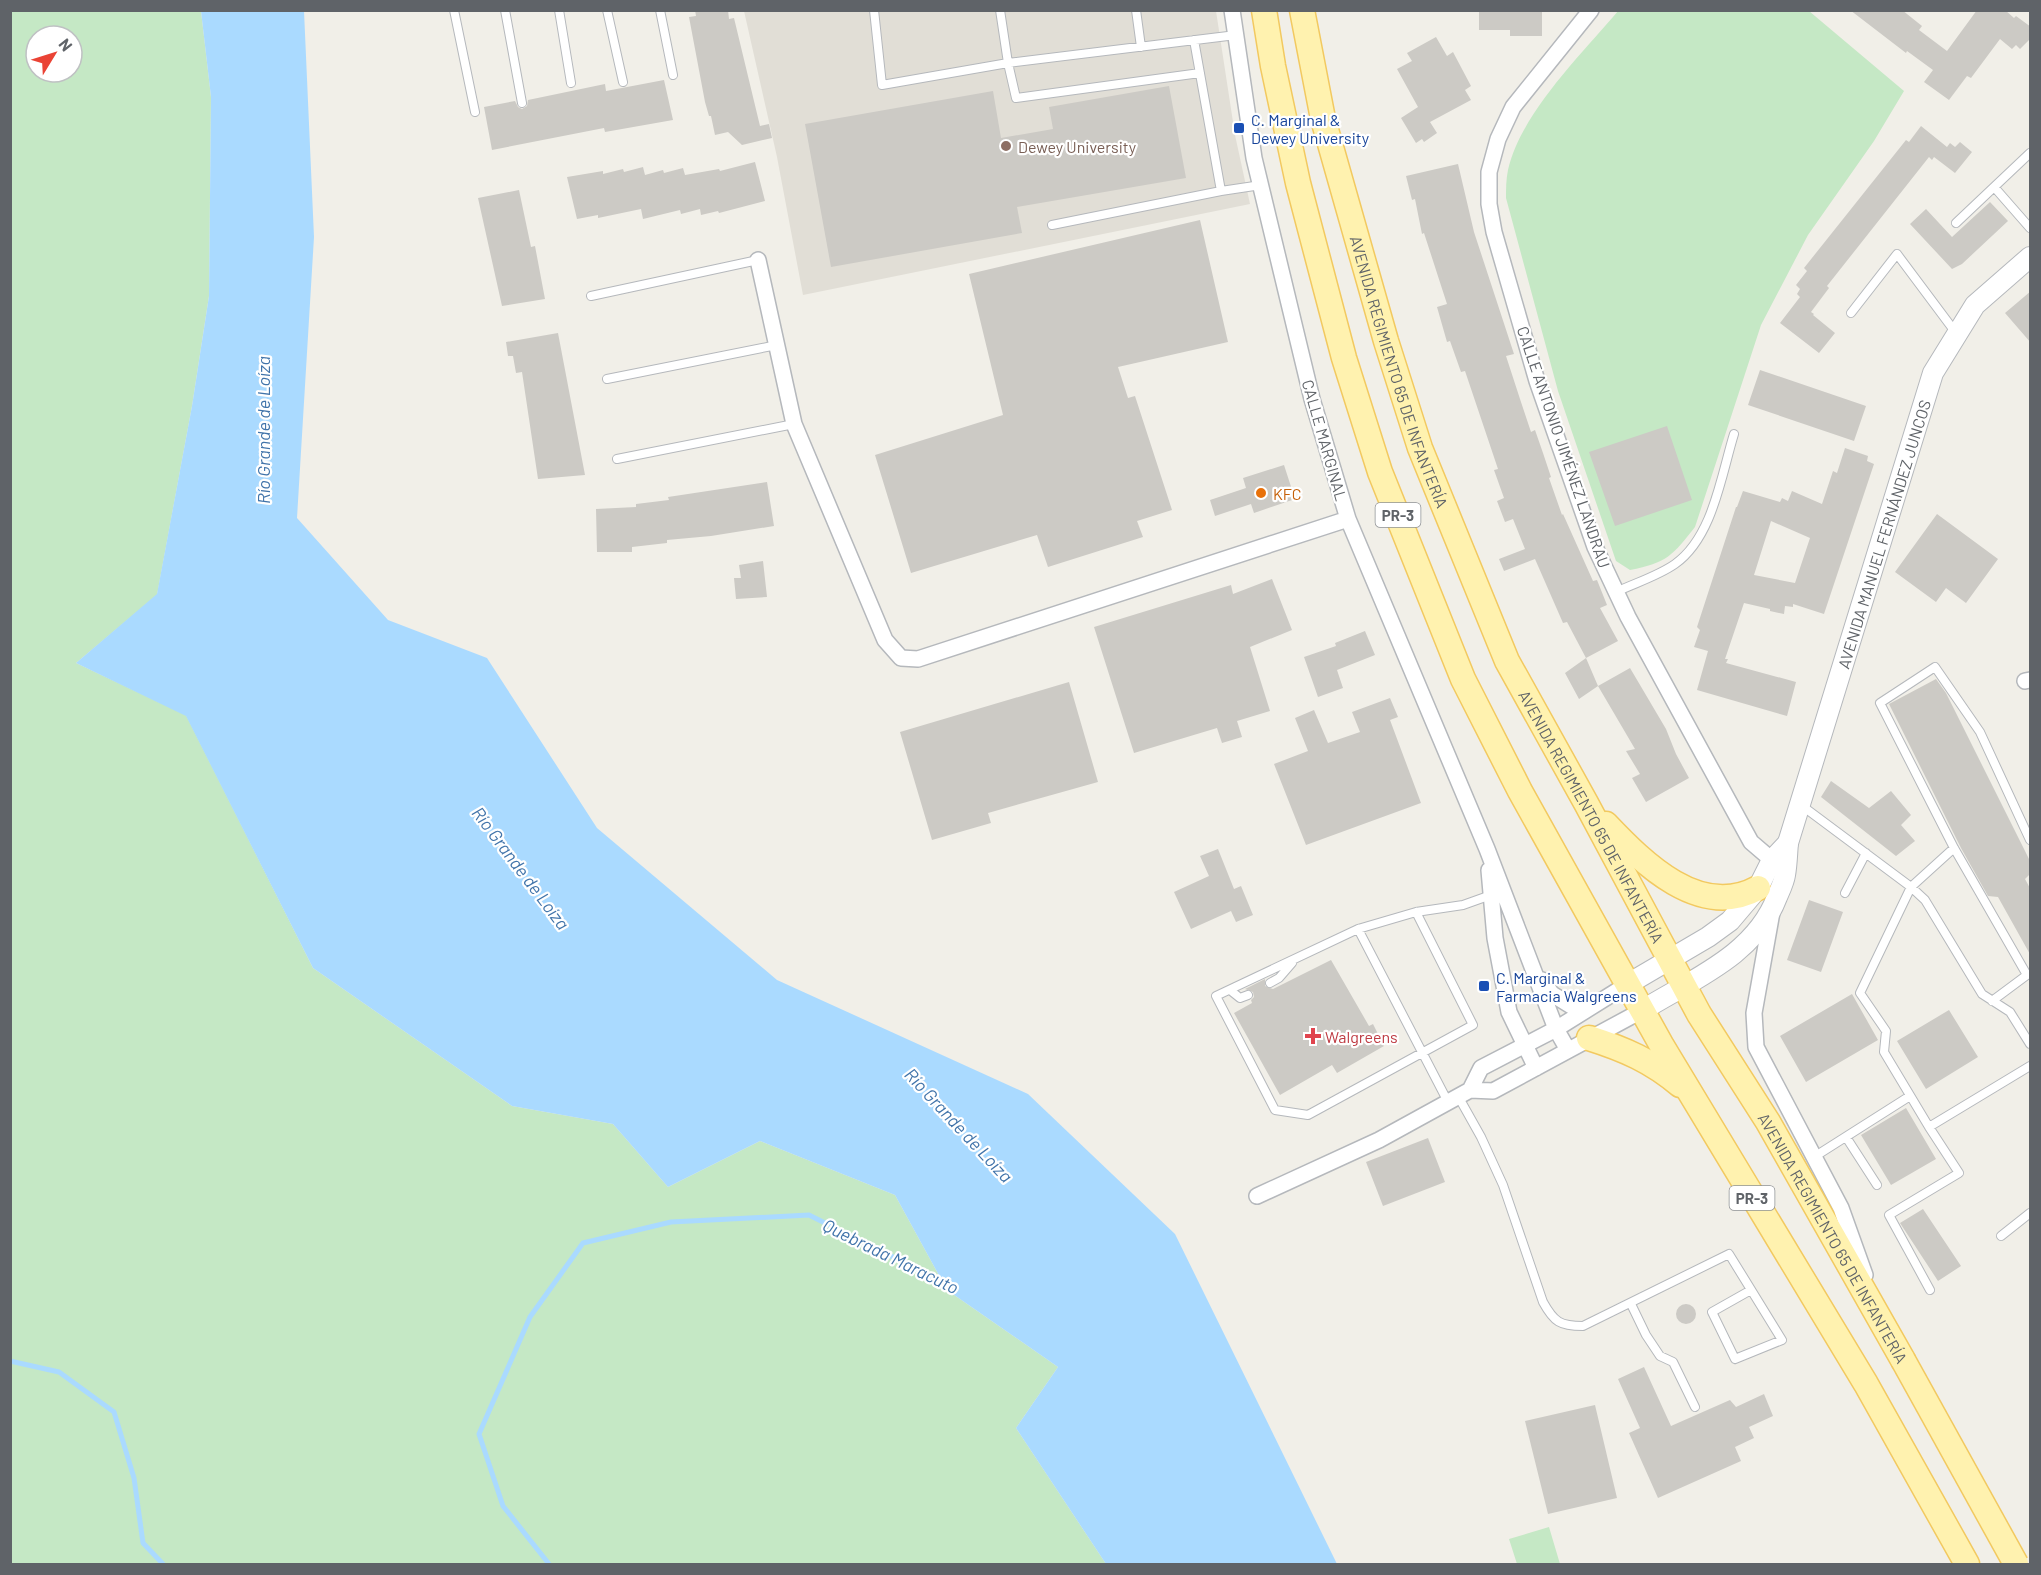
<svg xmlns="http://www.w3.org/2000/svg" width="2041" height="1575" viewBox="0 0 2041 1575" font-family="Barlow,sans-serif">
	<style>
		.education { fill: #e1ded6 }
		.green { fill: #c5e8c5; fill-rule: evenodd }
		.water { fill: #aadaff }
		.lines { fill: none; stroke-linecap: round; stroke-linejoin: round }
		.stream { stroke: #aadaff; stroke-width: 5 }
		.building { fill: #cccac5; fill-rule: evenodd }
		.service-casing { stroke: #b5b8bc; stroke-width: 10 }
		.minor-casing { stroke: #b5b8bc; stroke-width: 18 }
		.tertiary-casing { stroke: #b5b8bc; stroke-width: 22 }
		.primary-casing { stroke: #f2c960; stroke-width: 27 }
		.service { stroke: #fff; stroke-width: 8 }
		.minor { stroke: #fff; stroke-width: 15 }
		.tertiary { stroke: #fff; stroke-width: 20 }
		.primary { stroke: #fff2af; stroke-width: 24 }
		.primary-bridge-casing { stroke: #f2c960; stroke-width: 27; stroke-linecap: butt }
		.primary-bridge { stroke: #fff2af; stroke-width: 24 }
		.transit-dot { fill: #1a4fb4; stroke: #fff; stroke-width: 2 }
		.education-dot { fill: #8d6e63; stroke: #fff; stroke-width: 2 }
		.food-dot { fill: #e8710a; stroke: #fff; stroke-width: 2 }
		.health-dot { fill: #e0444e; stroke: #fff; stroke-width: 2 }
		.labels { text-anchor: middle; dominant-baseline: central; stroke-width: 4.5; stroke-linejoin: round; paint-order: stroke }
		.shield { fill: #fff; stroke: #8f9295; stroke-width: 1.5 }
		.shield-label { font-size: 15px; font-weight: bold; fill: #5f6368 }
		.transit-label { font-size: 16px; fill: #164399; stroke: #fff; text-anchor: start }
		.education-label { font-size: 16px; fill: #785e54; stroke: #fff; text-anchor: start }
		.street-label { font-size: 16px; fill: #5f6368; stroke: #fff }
		.food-label { font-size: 16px; fill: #c56008; stroke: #fff; text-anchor: start }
		.health-label { font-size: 16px; fill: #be3a42; stroke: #fff; text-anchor: start }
		.water-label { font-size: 18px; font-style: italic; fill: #4174aa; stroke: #fff }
	</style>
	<rect width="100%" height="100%" fill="#f1efe8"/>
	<path class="education" d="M744,11H1216L1235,135L1250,204L803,295L777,157Z"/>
	<path class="green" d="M11,11H201L211,97L209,296L192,406L157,595L76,663L186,715L313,968L512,1106L613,1124L668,1187L760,1141L895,1195L947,1290L1058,1367L1016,1428L1106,1564H11ZM36,36H72V72H36Z
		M1618,11H1809L1904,91L1874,141L1808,235L1761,325L1695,527C1673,555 1667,563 1630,570L1616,561L1558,391L1506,198C1506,189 1506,179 1508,170C1521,113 1581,55 1618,11Z
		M1549,1527L1560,1564H1517L1509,1539Z"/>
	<path class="water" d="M201,11H304L314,237L297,518L388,620L487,658L597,828L777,980L1028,1094L1175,1234L1337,1564H1106L1016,1428L1058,1367L947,1290L895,1195L760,1141L668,1187L613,1124L512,1106L313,968L186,716L76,663L157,594L192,406L209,296L211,97Z"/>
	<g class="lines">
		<path class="stream" d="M10,1361L59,1372L114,1412L134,1478L143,1543L163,1564
			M549,1564L503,1506L479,1434L530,1317L583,1243L671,1222L809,1215L947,1284"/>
	</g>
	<path class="building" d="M695,10H728L729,19L734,18L760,126L769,124L772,138L742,145L728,132L715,135L711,116H709L705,102L689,17L696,16Z
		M1479,10H1542V36H1510V30H1479Z
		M1850,10H1902L1922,26L1919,30L1947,51L1977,10H2005L2014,18L2016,16L2031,27V38L2020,49L2016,45L2012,49L2000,39L1971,78L1967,76L1949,100L1924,82L1933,70L1907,51L1906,53Z
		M1436,37L1447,56L1453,52L1471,86L1465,90L1471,100L1430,122L1437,133L1424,142L1422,139L1416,143L1401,118L1418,107L1397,69L1412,61L1407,53Z
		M664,80L673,120L605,132L604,128L492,150L484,107L515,101L518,107L522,109L527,106L528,100L605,84L606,91Z
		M1169,86L1186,178L1017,207L1022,233L831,267L805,124L993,91L1001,138L1053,129L1049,107Z
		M1921,126L1947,147L1950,143L1955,147L1960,142L1972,152L1955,173L1934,157L1932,160L1929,157L1827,286L1829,288L1811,312L1814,314L1813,315L1835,333L1819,353L1780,323L1800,297L1797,294L1800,289L1796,285L1807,271L1804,268L1906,140L1909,142Z
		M755,162L765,201L719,213L718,211L701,215L700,209L681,214L680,210L643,219L641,209L598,218V215L577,219L567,177L603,171V174L623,169L624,172L643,167L645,175L663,170L664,173L683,168L685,175L719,169L720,171Z
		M1458,164L1474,232L1514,354L1506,356L1520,399L1531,432L1535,430L1543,453L1551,477L1549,478L1562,515L1563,514L1593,581L1597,580L1607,605L1600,608L1618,641L1586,658L1567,622L1563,623L1535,559L1504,571L1499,559L1525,549L1513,519L1505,522L1497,501L1504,498L1494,470L1498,469L1465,371L1461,372L1450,341L1447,342L1437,307L1447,304L1424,233L1422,234L1415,199L1412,200L1406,176Z
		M519,190L531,247L535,246L545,299L502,306L478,198Z
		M1990,202L2008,221L1962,264L1952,269L1910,224L1926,209L1952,237Z
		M1200,220L1228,342L1118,367L1128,398L1135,396L1172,510L1137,521L1143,537L1048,567L1037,535L911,573L875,455L1003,415L969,274Z
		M2031,291V343L2005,313Z
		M558,333L585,475L538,479L522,372L516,373L513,356H508L506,342Z
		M1760,370L1866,406L1854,441L1748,405Z
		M1667,426L1692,500L1615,526L1589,452Z
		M1845,448L1868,456L1867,461L1874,464L1824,614L1793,604V607L1785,606L1784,614L1770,611V609L1744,603L1725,659H1728L1726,663L1796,682L1787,716L1697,690L1708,651L1694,647L1700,630L1697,627L1736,507H1737L1743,491L1780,502L1782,498L1788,501L1792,491L1822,504L1833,471L1837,473ZM1771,521L1810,538L1795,583L1754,575Z
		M1284,465L1295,499L1254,513L1251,504L1215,516L1210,500L1246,488L1243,478Z
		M767,482L774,526L711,536L667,540V543L632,547V552H597L596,509L636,507V504L669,500L668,497Z
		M1937,514L1998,559L1966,603L1946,588L1936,602L1895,572Z
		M763,561L767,597L736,599L734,578H741L739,565Z
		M1272,579L1292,630L1250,647L1270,711L1237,721L1242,737L1222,743L1217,728L1134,753L1094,627L1231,585L1233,594Z
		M1365,631L1375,655L1337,670L1343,688L1318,697L1304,657L1336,646L1335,643Z
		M1586,658L1598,686L1579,699L1565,673Z
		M1630,668L1666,729L1676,754L1689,778L1646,802L1632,778L1640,774L1626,751L1635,749L1598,686Z
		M1936,679L1946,693L2031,863V873L2025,879L2031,890V956L1998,897L1988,896L1961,848L1889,704Z
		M1069,682L1098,782L988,813L991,823L932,840L900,732Z
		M1390,698L1398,717L1390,720L1421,803L1306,845L1274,764L1308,751L1295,718L1314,710L1328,743L1360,732L1352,712Z
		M1831,781L1869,808L1891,791L1911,815L1901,825L1915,841L1896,856L1821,797Z
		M1218,849L1234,889L1241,886L1253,915L1236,922L1231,911L1191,929L1174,892L1209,876L1200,856Z
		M1809,900L1843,912L1821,972L1787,960Z
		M1331,960L1369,1026L1373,1024L1384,1046L1337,1073L1332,1065L1280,1095L1234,1013L1252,1003L1251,1000L1254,997L1253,992L1245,989L1265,979V986L1273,989Z
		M1852,994L1878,1040L1806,1082L1780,1036Z
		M1949,1010L1978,1057L1926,1089L1897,1041Z
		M1906,1108L1936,1159L1891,1185L1861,1135Z
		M1428,1138L1445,1182L1383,1206L1366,1162Z
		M1923,1209L1961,1266L1938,1281L1900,1223Z
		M1676 1314a10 10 0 1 1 20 0a10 10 0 1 1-20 0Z
		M1644,1367L1671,1426L1730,1400L1736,1407L1764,1394L1773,1416L1749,1427L1754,1438L1735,1447L1741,1461L1658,1498L1629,1433L1640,1428L1618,1379Z
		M1595,1405L1617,1498L1548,1514L1525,1421Z"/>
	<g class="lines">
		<g class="service-casing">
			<path id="service" d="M454,10L475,112
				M505,10L522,103
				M559,10L571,83
				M607,10L623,82
				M660,10L673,75
				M874,10L882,85L1008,63L1016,98L1200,73
				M1000,10L1008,63L1236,35
				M1136,10L1141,47
				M1194,40L1221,191L1261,185
				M1995,188L2030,228
				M1956,223L2030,153
				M1052,225L1221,191
				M591,296L758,260
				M1851,313L1897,254L1956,333
				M607,379L777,345
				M617,459L794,424
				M1616,592C1635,583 1658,576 1675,564C1713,537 1721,476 1734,434
				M1801,805L1911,887L1925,900L1982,994L2010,1012L2030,1044
				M1954,848L1911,887L1860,993L1886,1031L1884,1052L1929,1127L2030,1066
				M1845,893L1866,853
				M1416,912L1473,1025L1308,1115L1275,1110L1216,996L1358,929L1416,912L1463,905L1491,895
				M1358,929L1448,1102
				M1270,983L1279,978L1292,963
				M1230,990L1240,998L1248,995
				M1992,1001L2027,975L1954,848L1880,703L1935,667L1980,732L2030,840
				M1458,1096L1481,1137L1503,1185L1543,1302C1554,1322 1560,1326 1583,1326L1729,1254L1782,1340L1735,1359L1712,1312L1751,1290
				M1929,1127L1959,1173L1889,1215L1930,1290
				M1846,1137L1877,1185
				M1814,1157L1910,1096
				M2001,1236L2030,1213
				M1631,1304L1646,1335L1660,1356L1673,1362L1695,1407"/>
		</g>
		<g class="minor-casing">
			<path id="minor" d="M1232,10L1254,158L1312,399L1348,519L1487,849L1556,1029L1568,1050
				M1591,10L1513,107L1498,139L1489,172V204L1494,232L1537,381L1595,547L1628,617L1751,842L1772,860L1782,864
				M758,260L794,424L885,640L901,658L918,659L1348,519
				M2025,681L2030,680
				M1489,870L1495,938L1509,1012L1536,1068
				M1772,912L1754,1013L1756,1047L1841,1208L1865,1275
				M1542,980L1552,994L1573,1007L1591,1005
				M1628,984L1556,1029L1481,1068L1470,1090L1493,1091L1643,1010
				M1257,1196L1379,1140L1470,1090"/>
		</g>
		<g class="tertiary-casing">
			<g id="tertiary">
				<path d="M1628,984L1708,937L1730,921L1758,888L1772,860L1788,843"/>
				<path id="s1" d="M1643,1010C1693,979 1755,955 1777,897C1780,890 1784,882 1785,875C1787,864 1787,853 1788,843L1933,373L1975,305L2030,257"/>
			</g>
		</g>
		<g class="primary-casing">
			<g id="primary">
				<path d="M1264,10L1273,66L1298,183L1344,358L1380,472L1463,679L1520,791L1662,1046L1866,1384L1967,1564"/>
				<path id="s2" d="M1302,10L1323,119L1386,341L1420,448L1507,661L1586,803L1699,1014L1768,1122L1903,1360"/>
				<path d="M1606,824C1643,863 1700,920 1758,888"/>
				<path d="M1589,1038C1624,1049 1652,1061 1680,1085"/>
			</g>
		</g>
		<use href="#service" class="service"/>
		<use href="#minor" class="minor"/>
		<use href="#tertiary" class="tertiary"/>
		<use href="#primary" class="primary"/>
		<g class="primary-bridge-casing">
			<path id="primary-bridge" d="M1903,1360L2016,1564"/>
		</g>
		<use href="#primary-bridge" class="primary-bridge"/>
	</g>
	<g class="transit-dot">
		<rect x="1233" y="122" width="12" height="12" rx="3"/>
		<rect x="1478" y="980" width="12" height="12" rx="3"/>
	</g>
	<circle class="education-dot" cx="1006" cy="146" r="6"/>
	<circle class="food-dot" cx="1261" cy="493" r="6"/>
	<path class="health-dot" d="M1310 1027h6v6h6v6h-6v6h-6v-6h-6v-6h6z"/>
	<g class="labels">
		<g class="shield">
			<rect x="1375.5" y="503" width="45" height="24" rx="4.5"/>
			<rect x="1729.5" y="1186" width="45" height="24" rx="4.5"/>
		</g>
		<g class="shield-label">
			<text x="1398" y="515">PR-3</text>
			<text x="1752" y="1198">PR-3</text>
		</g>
		<g class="transit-label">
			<text x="1251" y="119">C. Marginal &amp;<tspan x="1251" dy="18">Dewey University</tspan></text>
			<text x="1496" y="977">C. Marginal &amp;<tspan x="1496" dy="18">Farmacia Walgreens</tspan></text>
		</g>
		<g class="education-label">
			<text x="1018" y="146">Dewey University</text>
		</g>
		<g class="street-label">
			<text stroke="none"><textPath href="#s2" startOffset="375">AVENIDA REGIMIENTO 65 DE INFANTERÍA</textPath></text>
			<text transform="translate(1325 440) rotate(74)">CALLE MARGINAL</text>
			<text transform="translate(1564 447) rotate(71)">CALLE ANTONIO JIMÉNEZ LANDRAU</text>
			<text stroke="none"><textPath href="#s1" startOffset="558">AVENIDA MANUEL FERNÁNDEZ JUNCOS</textPath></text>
			<text stroke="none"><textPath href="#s2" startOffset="861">AVENIDA REGIMIENTO 65 DE INFANTERÍA</textPath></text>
			<text stroke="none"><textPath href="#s2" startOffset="1347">AVENIDA REGIMIENTO 65 DE INFANTERÍA</textPath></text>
		</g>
		<g class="food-label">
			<text x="1273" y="493">KFC</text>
		</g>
		<g class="health-label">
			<text x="1325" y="1036">Walgreens</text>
		</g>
		<g class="water-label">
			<text transform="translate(263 430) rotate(-90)">Río Grande de Loíza</text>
			<text transform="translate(521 868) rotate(53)">Río Grande de Loíza</text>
			<text transform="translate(959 1125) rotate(47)">Río Grande de Loíza</text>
			<text transform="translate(891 1256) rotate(26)">Quebrada Maracuto</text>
		</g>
	</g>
	<rect width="2041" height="1575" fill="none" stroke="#5f6368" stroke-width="24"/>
	<g transform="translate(54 54) rotate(52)"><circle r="28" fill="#ffffff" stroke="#bfc1c3" stroke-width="1.5"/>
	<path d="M0-4.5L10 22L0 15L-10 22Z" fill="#ea4335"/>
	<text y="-9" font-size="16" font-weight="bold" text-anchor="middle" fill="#5f6368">N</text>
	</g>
</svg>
